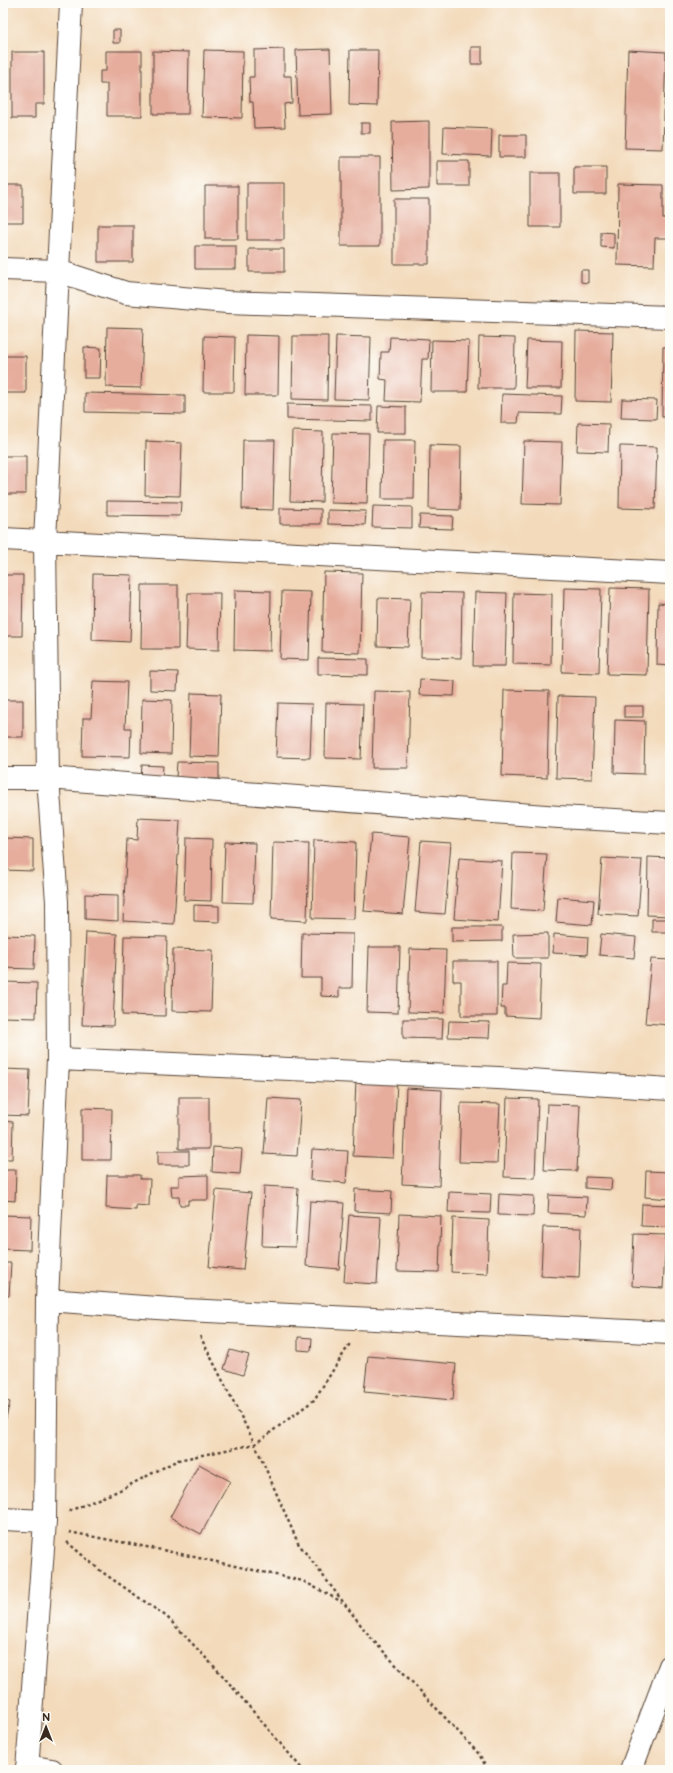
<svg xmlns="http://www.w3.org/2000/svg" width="673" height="1773" viewBox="0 0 673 1773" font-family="'Balsamiq Sans',sans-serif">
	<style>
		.building { fill: #e6ad9d }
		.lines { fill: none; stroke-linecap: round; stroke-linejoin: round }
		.street-casing { stroke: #574436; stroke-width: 24 }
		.path { stroke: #574436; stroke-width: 2.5; stroke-dasharray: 3 3; stroke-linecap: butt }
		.street { stroke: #fff; stroke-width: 22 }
	</style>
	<rect width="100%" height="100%" fill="#fdfcf7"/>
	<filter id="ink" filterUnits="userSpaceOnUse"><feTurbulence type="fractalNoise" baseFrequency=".025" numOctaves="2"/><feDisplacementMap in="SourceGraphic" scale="8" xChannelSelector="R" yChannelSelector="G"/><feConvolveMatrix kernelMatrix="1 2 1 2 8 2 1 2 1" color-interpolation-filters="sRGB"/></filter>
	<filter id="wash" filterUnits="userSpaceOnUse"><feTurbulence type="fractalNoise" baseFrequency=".012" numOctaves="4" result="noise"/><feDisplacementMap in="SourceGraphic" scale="16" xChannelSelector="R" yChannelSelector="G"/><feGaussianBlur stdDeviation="0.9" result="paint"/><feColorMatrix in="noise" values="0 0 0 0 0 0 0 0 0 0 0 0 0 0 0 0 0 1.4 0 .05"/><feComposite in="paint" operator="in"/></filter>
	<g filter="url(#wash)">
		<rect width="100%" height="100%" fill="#f3dabb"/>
		<g id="blocks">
			<path class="building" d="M113,30H120V43H113Z
				M471,47H482V64H471Z
				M284,49V76H291L292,103L284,104L285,127L254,128L253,102H250L249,77H254V50Z
				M330,49L332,114L298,115L296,50Z
				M204,50L243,51L242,118L202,117Z
				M350,50H378L377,106L349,105Z
				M628,50L666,52L663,149L625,148Z
				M106,51H142V116H107V84H100V71H106Z
				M153,51L189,52L188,114H153Z
				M12,52H44V104H35V118H12Z
				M429,121V189L393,190L392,122Z
				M361,123H370V133H361Z
				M444,127L492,129L491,156L443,154Z
				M499,135H526V157H499Z
				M341,157H380V246H341Z
				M437,161H469V186H437Z
				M574,167H606V194H574Z
				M530,173H560V227H530Z
				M247,183H284V240H247Z
				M618,184L663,185V218L669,219V238H655L654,266L617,265Z
				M3,185H23V222H3Z
				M205,186H238V239H205Z
				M394,199H429V264H394Z
				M98,225H133V262H98Z
				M601,232L614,233V248L601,247Z
				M195,246H236V269H195Z
				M249,249H284V272H249Z
				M581,270H588V283L581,282Z
				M107,327L143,328L141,388L106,387Z
				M576,331L613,332L611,402L575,401Z
				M246,335L279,336L278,395H245Z
				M204,336L235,337L234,392H203Z
				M293,336H328L327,400L292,399Z
				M336,336L371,337L369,400L334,399Z
				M390,337L429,339L428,359H422L420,402L386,401L387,380L380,379L381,352H389Z
				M479,337L515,338L514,388H478Z
				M432,340L469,341L467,392H431Z
				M527,340L562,341L561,388H525Z
				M84,347L101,348L100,378H84Z
				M663,347H670V417H662Z
				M3,356H26V393H3Z
				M85,393L185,395V414L85,412Z
				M502,394L562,396L561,414L519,413L518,423H501Z
				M622,399L657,400L656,419L621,418Z
				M287,404L372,406V421L287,419Z
				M378,406L406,407V433H377Z
				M578,423L609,424L608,452L577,451Z
				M669,430H670V458H668Z
				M292,431L323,432L322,502L290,501Z
				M333,433L369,434L367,504L331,503Z
				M243,440H275L273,510L242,509Z
				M383,440H415L414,499H382Z
				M146,441L182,443L180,496L145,495Z
				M524,441L562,442L560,505L522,504Z
				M430,445L461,446L460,510L429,509Z
				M620,446L657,447L655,509L619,508Z
				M3,456H26V494H3Z
				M107,501L181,502L180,516L107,515Z
				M373,506L412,507V528L372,527Z
				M280,508L321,509V524H280Z
				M328,510L366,511L365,525L328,524Z
				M420,515L453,516L452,529L419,528Z
				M324,572L362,573L360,653L322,652Z
				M93,574L132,575L130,642L92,640Z
				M3,575H23L22,636H3Z
				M142,585H178V649H141Z
				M564,588L601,589L599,673L562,672Z
				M610,588L649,589L647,675L607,674Z
				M235,590L271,591L270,651L234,650Z
				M282,591L311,592L309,660L280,659Z
				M422,592L462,593L461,658L421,657Z
				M475,592L507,593L505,666H473Z
				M188,593H220L219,650L186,649Z
				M514,593L552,594L551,665L513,664Z
				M378,598L410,599L408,647L377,646Z
				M658,603L670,604V666L657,665Z
				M318,658L368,659V675L318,674Z
				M150,671L178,672L177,691L150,690Z
				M420,679L455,681L454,696L419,695Z
				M93,681L127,682L125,728H131L130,757L82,756L83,718H91Z
				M504,690L549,691L547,778L502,776Z
				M374,691L410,692L408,768H372Z
				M191,693L221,694L219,757L189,756Z
				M558,696L595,697L592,779L556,778Z
				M142,699L172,700L171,754L141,753Z
				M3,700H23V737H3Z
				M278,703L312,704L310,758L276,757Z
				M326,703L363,704L361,759L325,758Z
				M624,706H643V717H624Z
				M615,720L645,721L644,774L614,773Z
				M177,762L219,763V779L176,778Z
				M142,765L163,766L162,779L141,778Z
				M138,818L180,820L174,924L123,921L127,839L137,840Z
				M371,834L410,837L403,914L364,911Z
				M3,838L33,839V871L3,870Z
				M186,838L212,839L211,901L184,900Z
				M314,840L356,842L354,919L312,918Z
				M421,841L451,843L445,914L415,912Z
				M225,842L255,843L253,903L223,902Z
				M273,842L309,843L307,921L271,919Z
				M513,853L547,854L543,911L511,909Z
				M648,857L670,858V916L647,915Z
				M459,858L502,861L498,922L454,919Z
				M602,858L642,860L638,916L598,914Z
				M85,894L118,895V921L85,919Z
				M558,897L594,900L592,925L556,922Z
				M194,905L219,906V922L194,921Z
				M652,919H670V932H652Z
				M452,927H502V941L452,942Z
				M86,932L117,934L113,1026L82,1025Z
				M302,933L353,934L352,988H339V997L321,996V978H301Z
				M548,933V958H514L513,934Z
				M554,934L588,937L587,955L553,953Z
				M601,934L636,937L634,958L599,955Z
				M3,935L35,936L34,969L3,968Z
				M124,936L167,937L165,1016L122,1015Z
				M369,947H400L398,1013L367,1012Z
				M173,949L213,950L211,1012L172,1011Z
				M410,949L446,950L444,1013L408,1012Z
				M651,959L670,960V1025L645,1023Z
				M453,961H497V1016H461V981H453Z
				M507,963L541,964L539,1018L505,1016V1008H501L502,986H506Z
				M3,982L37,983L36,1018L3,1017Z
				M403,1019H443L442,1039L403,1038Z
				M449,1021L490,1022L489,1038L448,1037Z
				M3,1069L30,1070L28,1116L3,1115Z
				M356,1080L397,1082L393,1158L353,1156Z
				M406,1088L442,1090L439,1186L402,1184Z
				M179,1097H209V1149H179Z
				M268,1098L301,1100L297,1156L264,1154Z
				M507,1098L538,1099L535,1178L504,1177Z
				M461,1103L500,1104L497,1163L459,1162Z
				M547,1104L580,1105L577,1171L544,1170Z
				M82,1108L112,1109L111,1160H82Z
				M3,1121L13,1122L12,1159H3Z
				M213,1147L242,1149L240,1174L212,1172Z
				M312,1149L348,1151L346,1183L310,1180Z
				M158,1151H189V1165H158Z
				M3,1170H16L15,1201L3,1200Z
				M646,1171L670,1172V1199L645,1197Z
				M107,1175H140V1179H150L149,1206L136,1205V1210L106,1208Z
				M208,1175V1200H188V1205H180L179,1197H172L171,1186H179V1176Z
				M585,1177L612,1178L611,1190L585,1188Z
				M264,1186L298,1188L295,1247L262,1246Z
				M355,1189L392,1191L391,1213L354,1211Z
				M216,1190L251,1193L243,1270L209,1267Z
				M449,1192L491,1194L490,1213L448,1212Z
				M499,1194L534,1196L533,1216L498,1215Z
				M549,1195L587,1197L586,1215L548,1213Z
				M310,1201L344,1203L339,1269L306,1266Z
				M642,1204L670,1205V1227L641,1226Z
				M399,1214L441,1216L439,1272L397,1271Z
				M3,1215L31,1216L30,1250L3,1249Z
				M349,1215L381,1217L377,1284L344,1282Z
				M453,1218L489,1220L487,1274L451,1272Z
				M543,1227L581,1228L579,1278L541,1276Z
				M634,1234L666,1235L663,1288L632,1286Z
				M3,1263H11L9,1296H3Z
				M298,1337L312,1338L311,1351L298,1350Z
				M230,1350L249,1355L243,1375L224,1369Z
				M368,1356L456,1364L453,1400L364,1392Z
				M3,1400L10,1402L4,1426H3Z
				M199,1464L230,1481L201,1534L170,1517Z"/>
		</g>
	</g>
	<g filter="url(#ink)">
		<use href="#blocks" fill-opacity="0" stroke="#574436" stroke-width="1"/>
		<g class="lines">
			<g class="street-casing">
				<path id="street" d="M3,269L58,271L126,293L227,302L670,317
					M3,539L670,573
					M3,778H48L559,817L670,823
					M58,1059L498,1078L670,1089
					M47,1300L185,1310L670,1333
					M3,1519L45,1521
					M27,1766L52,1770
					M27,1770L45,1521L47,1300L58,1059L57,902L48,778L45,541L71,3
					M631,1770L670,1666"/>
			</g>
			<path class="path" d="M200,1336L255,1444L298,1543L370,1637L479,1754L488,1770
				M69,1511L118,1491L178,1460L255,1444L314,1400L351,1342
				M69,1532L167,1551L303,1581L342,1602
				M67,1542L102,1572L167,1617L223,1676L303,1770"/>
			<use href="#street" class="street"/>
		</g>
	</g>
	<rect width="673" height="1773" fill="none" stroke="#fdfcf7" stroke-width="16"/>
	<g transform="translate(46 1727)" stroke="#fdfcf7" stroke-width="3" paint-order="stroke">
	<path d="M0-3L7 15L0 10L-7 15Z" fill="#3b2a1e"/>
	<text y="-6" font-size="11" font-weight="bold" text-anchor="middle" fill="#3b2a1e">N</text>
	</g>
</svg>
